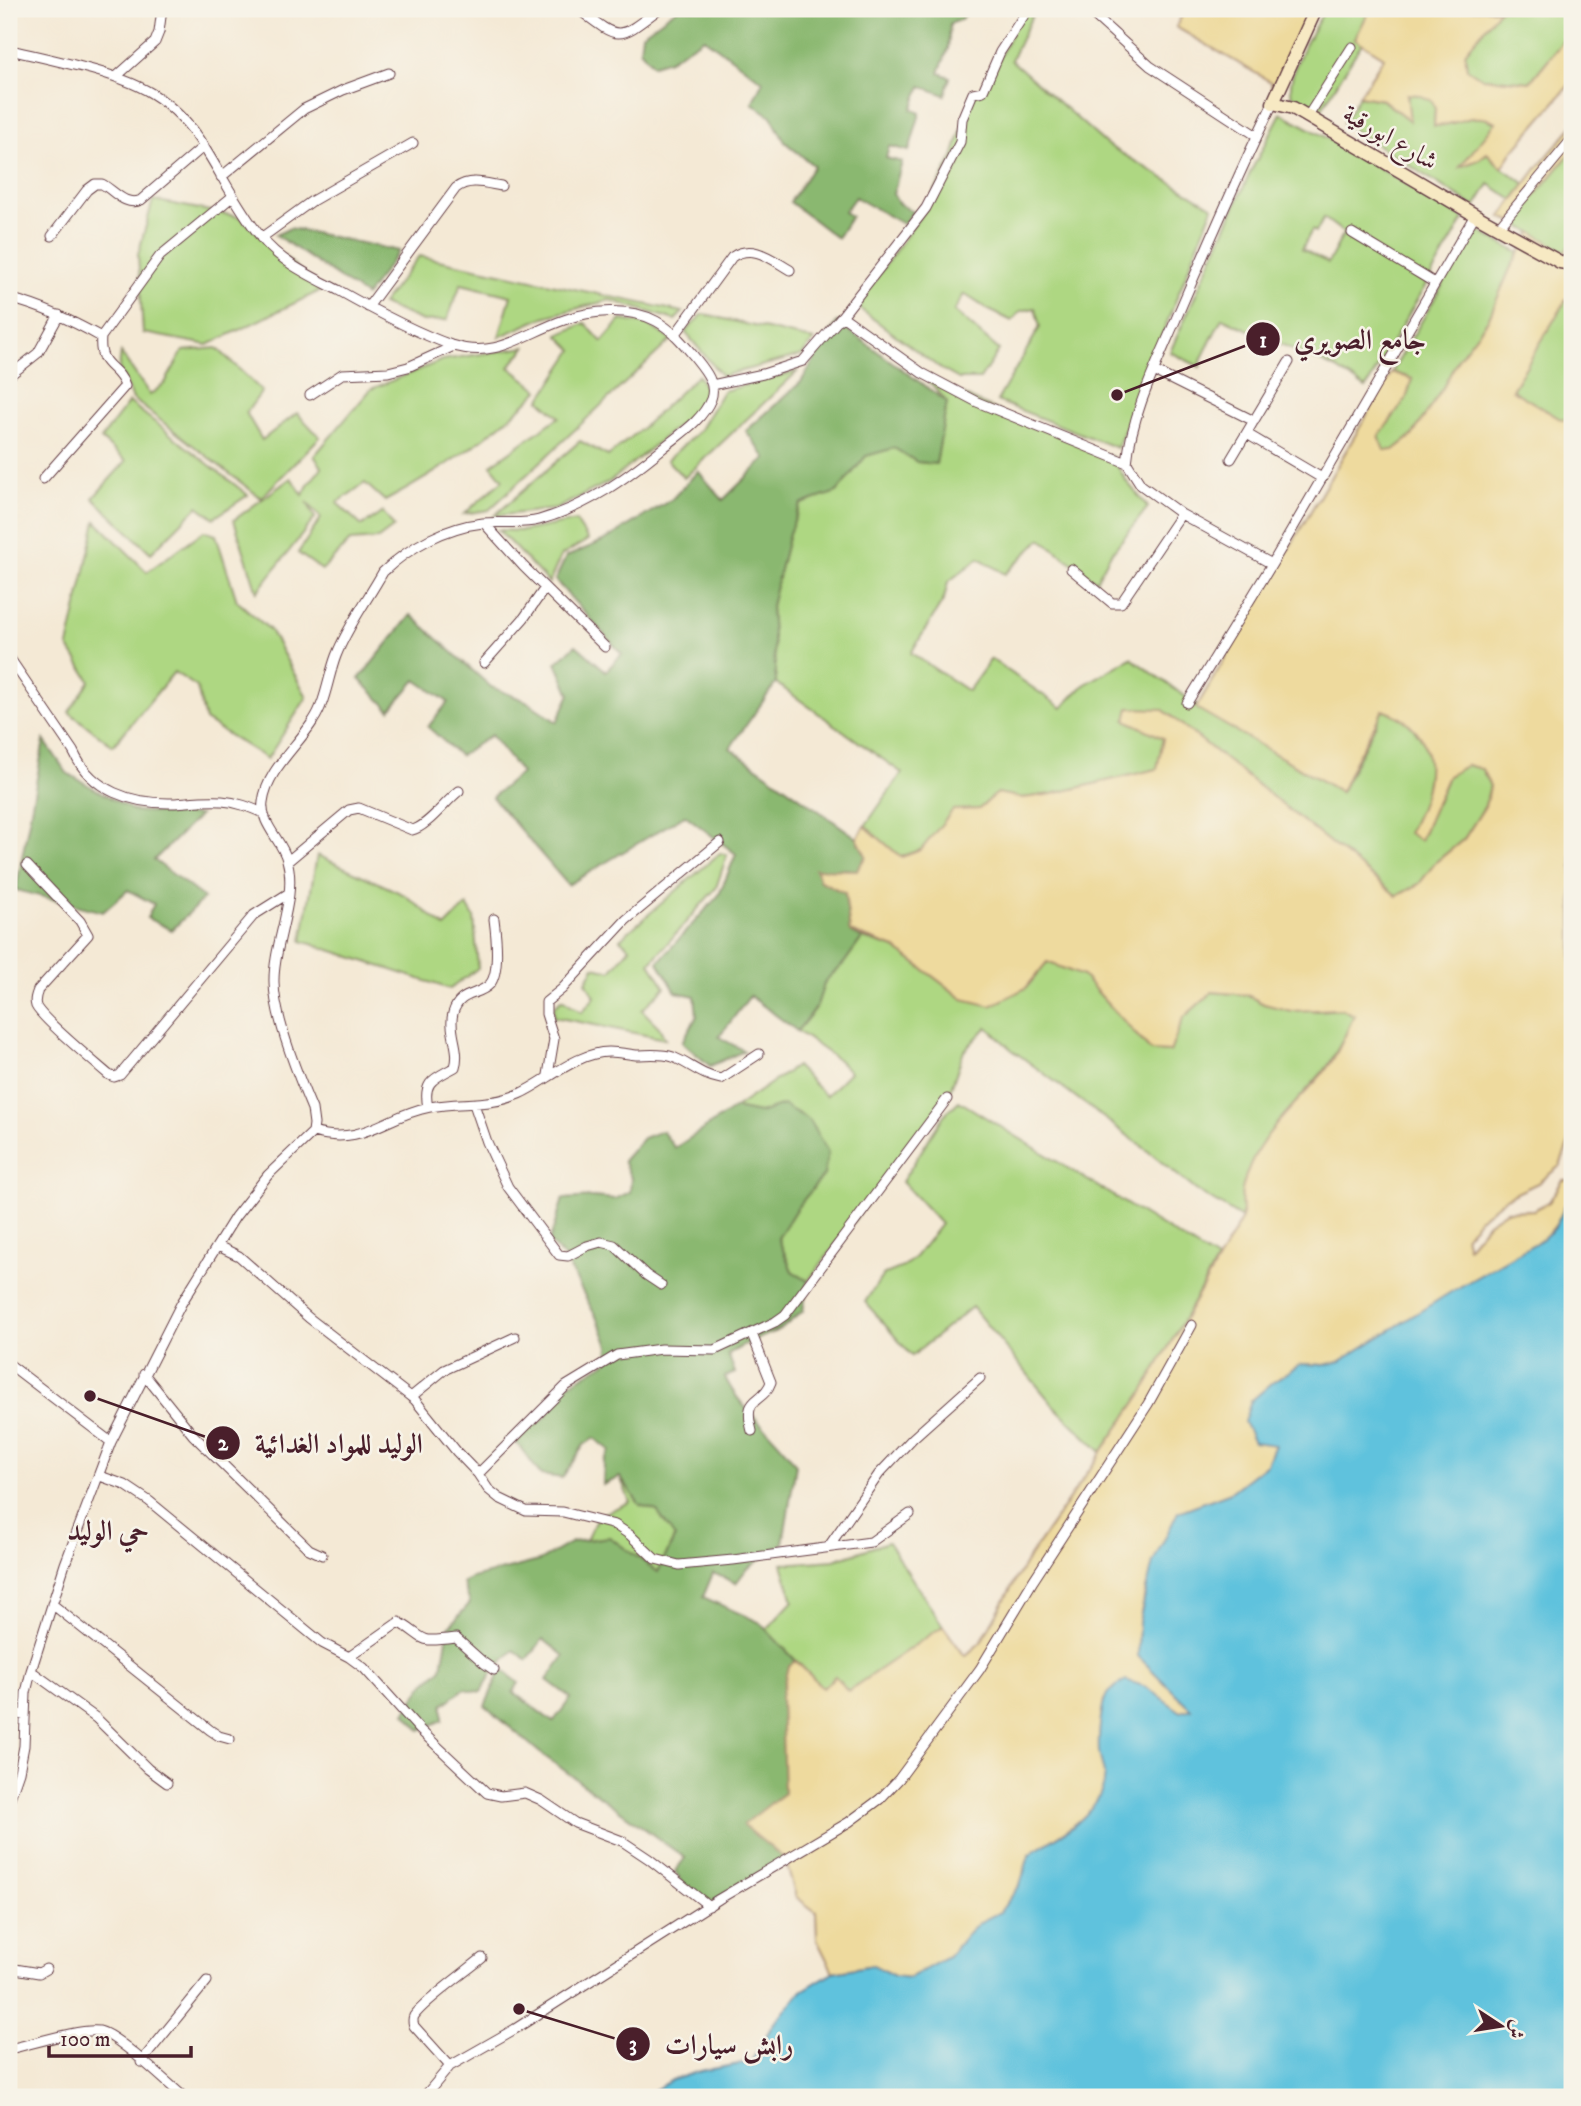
<svg xmlns="http://www.w3.org/2000/svg" width="1581" height="2106" viewBox="0 0 1581 2106" font-family="'IM FELL DW Pica',Amiri,serif">
	<style>
		.green { fill: #aed782; stroke: #7c7b56; stroke-width: 2; fill-rule: evenodd }
		.forest { fill: #8ab870; stroke: #6a6c4e; stroke-width: 2 }
		.sand { fill: #eeda9e; stroke: #9c7c64; stroke-width: 2 }
		.water { fill: #5fc2dd; stroke: #547084; stroke-width: 2 }
		.lines { fill: none; stroke-linecap: round; stroke-linejoin: round }
		.minor-casing { stroke: #643d44; stroke-width: 11 }
		.secondary-casing { stroke: #643d44; stroke-width: 15 }
		.minor { stroke: #fff; stroke-width: 9 }
		.secondary { stroke: #f7e9c3; stroke-width: 12 }
		.labels { text-anchor: middle; dominant-baseline: central; stroke-width: 5; stroke-linejoin: round; paint-order: stroke }
		.street-label { font-size: 26px; fill: #4a1f2b; stroke: #f7f3e8 }
		.neighbourhood-label { font-size: 28px; font-weight: bold; fill: #4a1f2b; stroke: #f7f3e8 }
		.leader { fill: none; stroke: #4a1f2b; stroke-width: 2.5 }
		.callout-dot { fill: #4a1f2b; stroke: #f7f3e8; stroke-width: 2.5 }
		.mark-label { font-size: 21px; text-anchor: middle; font-weight: bold; fill: #fff }
		.callout-label { font-size: 28px; text-anchor: middle; font-weight: bold; fill: #4a1f2b; stroke: #f7f3e8; stroke-width: 5; stroke-linejoin: round; paint-order: stroke }
	</style>
	<rect width="100%" height="100%" fill="#f7f3e8"/>
	<filter id="ink" filterUnits="userSpaceOnUse"><feTurbulence type="fractalNoise" baseFrequency=".0143" numOctaves="2"/><feDisplacementMap in="SourceGraphic" scale="14" xChannelSelector="R" yChannelSelector="G"/><feConvolveMatrix kernelMatrix="1 2 1 2 8 2 1 2 1" color-interpolation-filters="sRGB"/></filter>
	<filter id="wash" filterUnits="userSpaceOnUse"><feTurbulence type="fractalNoise" baseFrequency=".00686" numOctaves="4" result="noise"/><feDisplacementMap in="SourceGraphic" scale="28" xChannelSelector="R" yChannelSelector="G"/><feGaussianBlur stdDeviation="1.57" result="paint"/><feColorMatrix in="noise" values="0 0 0 0 0 0 0 0 0 0 0 0 0 0 0 0 0 1.4 0 .05"/><feComposite in="paint" operator="in"/></filter>
	<g filter="url(#wash)">
		<rect width="100%" height="100%" fill="#f4e9d5"/>
		<path class="green" d="M1023,9H1033L1032,16L1011,60L1106,144L1213,207L1117,448L997,401L1040,327L1035,308L1021,311L1012,321L989,310L964,294L954,311L999,350L980,379H959L941,369L856,306L926,208L953,157L973,93L983,91Z
			M1325,9H1359L1368,15L1355,38L1362,43L1321,110L1292,95C1285,73 1314,30 1325,9Z
			M1500,9H1572V30L1530,82L1483,78L1467,69L1465,53Z
			M1407,94L1419,95L1432,101L1435,109L1434,126L1481,116L1496,123L1461,166L1478,160L1487,153L1502,168L1526,184L1513,200L1489,184L1475,207L1343,123L1359,96L1382,100L1409,120Z
			M1281,113L1346,148L1464,219L1366,388L1337,369L1222,318L1202,358L1200,367L1170,352L1250,173ZM1324,218L1344,233L1328,263L1302,249L1312,230L1316,232Z
			M1572,151V243L1565,252L1513,222Z
			M153,200L240,217L322,290L208,345L143,333L138,255Z
			M1475,229L1519,253L1488,320L1458,359L1444,386L1412,436L1394,450H1384L1379,436L1406,399L1412,379L1392,372Z
			M419,256L683,312L675,320L610,300L544,317L499,337L511,296L461,284L447,320L423,321L382,304Z
			M1566,299L1572,309V419L1562,420L1512,390Z
			M703,314L814,340L802,355L722,376L685,332Z
			M621,320L647,324L671,340L489,510L464,514L503,480L491,465L559,417L540,400L573,350L558,335L585,323L602,342Z
			M526,347L509,367L539,390C497,433 438,473 385,501L365,483L337,503L362,526L383,512L394,527L378,539L350,541L322,570L298,553L321,518L307,502L315,518L257,592L234,520L291,478L303,495L308,485L322,467L314,456L371,389L443,360Z
			M217,348L262,391L246,413L262,440L297,413L320,437L261,498L133,399L119,368L121,353L150,395L165,383L183,351Z
			M798,371L684,478L667,460L699,431L723,391Z
			M922,373L977,402L1112,457L1127,482L1148,507L1110,555L1096,581L1041,539L1005,574L979,558L948,582L944,599L911,653L968,691L991,659L1062,708L1084,685L1131,658L1224,724L1341,792L1383,710L1404,718L1423,740L1430,762L1423,806L1408,832L1437,803L1448,776L1467,765L1482,769L1490,786L1485,806L1464,839L1436,862L1419,884L1397,896L1162,709L1126,720L1164,738L1157,769L1052,794L1023,798L997,793L979,809L953,811L921,850L900,857L865,826L902,773L776,683L771,606L789,533L801,504L837,492L865,456L894,448L917,462L936,464L947,402Z
			M698,375L707,391L699,408L611,481L556,509L494,516L580,441L608,456L641,429Z
			M129,402L248,495L214,518L198,506L151,553L93,498L126,461L101,439Z
			M96,521L147,572L204,531L216,535L237,601L270,630L307,697L267,759L205,720L197,687L174,672L113,746L69,712L90,681L68,646Z
			M576,521L588,540L561,556L549,583L498,530L522,531Z
			M720,853L727,855L716,888L650,963L665,987L642,1010L659,1027L665,1039L554,1017V1007L562,999L582,1012L595,997L586,982L594,967L611,971L630,948L620,939Z
			M317,855L405,895L445,927L467,905L474,917L478,968L450,989L302,941Z
			M862,938L895,948L963,999L1026,988L1047,962L1083,976L1151,1051L1170,1052L1183,1018L1212,992L1247,995L1264,1004L1317,1011L1342,1009L1354,1015L1344,1038L1328,1066L1272,1129L1243,1186L1242,1218L1196,1190L1139,1144L1011,1049L987,1027L964,1051L947,1099L808,1281L792,1271L778,1238L796,1209L759,1113L735,1108L796,1066L826,1096L850,1072L838,1060L797,1031L816,1008L825,981L844,963Z
			M959,1101L1217,1260L1143,1392L1101,1452L1054,1406L972,1307L912,1356L865,1302L883,1275L903,1267L915,1257L941,1224L902,1182L944,1115Z
			M620,1477L640,1505L657,1511L675,1536L658,1572L609,1537L586,1540L598,1516L630,1502Z
			M888,1542L943,1626L848,1691L823,1688L766,1630L793,1601L782,1564L834,1560Z"/>
		<path class="forest" d="M677,9H971L961,19L950,24L948,49L939,73L950,77L945,95L921,86L912,109L920,113L909,151L889,146L886,158L902,162L893,194L898,203L913,212L903,224L855,197L844,212L851,216L837,238L790,202L814,166L785,142L771,116L752,103L763,81L704,38L669,60L653,65L640,50L642,34Z
			M290,228L399,251L366,296L276,235Z
			M837,322L947,402L936,464L917,462L894,448L866,456L837,492L801,504L789,533L771,606L776,683L730,748L857,838L866,856L857,870L839,869L820,881L845,893L850,932L862,938L844,963L825,981L816,1008L797,1031L750,996L719,1037L744,1051L710,1066L682,1042L697,1016L695,996L676,992L658,962L719,895L736,854L685,815L568,885L492,797L521,773L491,735L460,756L428,727L448,702L416,680L390,710L359,679L411,615L491,687L526,701L557,722L570,694L556,663L576,645L606,671L622,654L555,580L566,557L605,540L672,499L698,471L723,500L766,458L746,431L801,382Z
			M44,740L67,773L134,811L200,815L154,860L204,898L172,930L147,918L154,904L128,890L103,912L16,890Z
			M783,1105L808,1119L828,1152L824,1175L796,1209L778,1238L792,1271L808,1281L803,1311L781,1329L748,1343L728,1354L735,1373L725,1377C740,1411 776,1433 796,1465L783,1543L746,1570L736,1583L713,1573L703,1597L759,1622L796,1661L788,1666L784,1793L785,1859L709,1906L683,1884L675,1871L685,1858L539,1752L485,1706L501,1669L519,1683L513,1692L553,1722L571,1698L547,1680L564,1656L543,1639L527,1660L514,1650L494,1670L481,1692L464,1689L443,1705V1720L420,1730L405,1713L424,1684L442,1668L449,1627L470,1603L463,1583L472,1578L539,1561L572,1542L609,1537L658,1572L675,1537L657,1511L640,1505L620,1477L603,1485L604,1462L610,1450L594,1438L584,1445L562,1478L541,1475L514,1439L544,1419L566,1386L608,1361L609,1346L602,1328L564,1257L549,1242L563,1199L593,1197L615,1199L630,1192L631,1178L623,1161L643,1138L662,1131L675,1148L735,1108L759,1113Z"/>
		<path class="sand" d="M1185,9H1316L1273,103L1271,82L1176,27Z
			M1370,9H1500L1465,53L1467,69L1483,78L1530,82L1572,30V82L1513,151L1502,168L1487,153L1478,160L1460,167L1496,122C1470,111 1460,125 1434,126L1435,109L1432,101L1419,95L1407,94L1410,121L1383,100L1359,96L1384,57L1355,39Z
			M1572,127V151L1513,222L1501,217L1538,167Z
			M1532,232L1565,252L1572,243V309L1566,300L1512,390L1562,420L1572,419V477L1569,492V515L1572,536V1094L1568,1115L1570,1140L1560,1166L1538,1183L1506,1198L1480,1218L1465,1237L1468,1247L1488,1223L1506,1211L1534,1210L1549,1202L1563,1180H1572C1572,1204 1559,1225 1541,1240L1451,1292L1341,1361L1325,1365L1301,1364L1272,1383L1251,1401L1275,1445L1267,1464L1231,1492L1178,1512L1146,1588L1139,1622L1138,1656L1191,1709L1181,1712L1146,1687L1104,1700C1101,1716 1097,1739 1100,1754C1101,1761 1105,1768 1105,1775C1107,1809 1058,1837 1034,1851L1029,1856L1020,1885L1000,1912L971,1930L948,1957L910,1978L894,1976L873,1965L833,1972L817,1940L816,1912L796,1897L785,1859L743,1825L784,1793L781,1696L788,1666L796,1661L823,1688L835,1676L848,1691L943,1626L965,1656L981,1642L1025,1563L1143,1392L1242,1218C1242,1208 1240,1196 1243,1186C1253,1138 1298,1104 1327,1068C1339,1052 1346,1033 1354,1015L1342,1009L1291,1011L1264,1004L1247,995L1212,992L1183,1018L1170,1052L1151,1051L1083,976L1047,962L1026,988L991,1006L963,999L895,948L850,932L845,893L820,881L815,869L857,870L866,856L857,838L865,826L901,857L921,850L953,810L979,809L997,793L1023,798L1052,794L1157,769L1163,738L1126,720L1129,708L1162,709L1397,896L1419,884L1436,862L1464,839L1485,806L1490,786L1482,769L1467,765L1448,776L1420,840L1408,833C1433,787 1445,731 1383,710L1355,761L1341,792L1196,708L1392,372L1412,379L1406,399L1379,436L1384,450H1394L1412,436L1444,386L1458,359L1488,320L1510,269Z"/>
		<path class="water" d="M1572,1192V2097H643L672,2080L701,2071L751,2062L773,2024L802,1991L833,1972L873,1965L894,1976L909,1978L948,1957L971,1930L980,1922L1000,1912L1020,1885L1029,1856L1034,1851C1060,1836 1090,1820 1102,1790C1108,1776 1101,1766 1099,1752C1098,1740 1101,1702 1108,1693C1113,1688 1120,1684 1126,1680L1146,1687L1181,1712L1191,1709L1138,1656L1139,1622L1153,1562L1178,1512L1231,1492L1267,1464L1275,1445L1254,1442L1244,1422L1251,1401L1272,1383L1301,1364L1325,1365L1341,1361L1451,1292L1541,1240L1554,1229Z"/>
	</g>
	<g filter="url(#ink)">
		<g class="lines">
			<g class="minor-casing">
				<path id="minor" d="M578,9C620,41 617,41 659,9
					M1087,9L1150,66L1257,136
					M9,50C34,55 58,61 82,67C137,81 173,97 204,147C223,177 239,210 261,237C280,262 311,276 338,290C375,311 412,331 451,345C497,360 523,334 564,320C591,310 630,307 656,321C671,329 682,342 693,355C703,368 717,382 711,399C702,421 680,434 663,448C625,479 588,506 539,520C521,525 502,521 483,523C446,527 409,547 383,572C368,599 347,627 336,656C328,677 326,702 313,721C297,747 267,770 263,802C260,824 282,840 287,860C298,897 273,944 274,982C274,1016 298,1076 312,1109L314,1124L313,1132L268,1175L235,1217L181,1304L111,1442L65,1564L31,1671L26,1693L24,1746L19,1772L9,1801
					M117,76L155,42L159,32L162,9
					M1308,116L1352,47
					M221,177L304,109L343,90L389,73
					M1498,228L1572,139
					M1352,233L1435,283
					M52,236L87,190L95,184H102C115,191 125,207 141,200L204,146
					M261,238L312,201L413,143
					M9,298C43,307 71,320 101,337
					M368,307L456,188C470,178 484,183 501,186
					M842,316L922,373L977,402L1127,463
					M675,335L732,257C753,243 771,259 790,270
					M1154,371L1254,421
					M9,376L38,353L59,315
					M712,385L763,374L803,361L842,316L926,208L960,142L962,119L973,93L983,91L1000,52L1028,9
					M310,395L342,374L388,372L408,367L454,346
					M1247,434L1320,477
					M1231,459L1289,362
					M43,479L125,386C118,364 98,369 101,337L160,256L233,196
					M484,523L523,566L605,647
					M1272,564L1181,514L1141,485L1127,463C1132,411 1159,360 1179,312C1209,242 1239,172 1273,103
					M1071,569L1112,603H1121L1181,514
					M9,657L73,751C91,791 131,804 173,803C189,802 205,800 222,801C237,802 249,807 263,813
					M484,663L524,618L545,588
					M1187,703L1272,564L1475,215
					M288,861L349,810L359,808L412,830C426,828 446,801 459,791
					M27,865L80,921L88,935L38,990C36,995 34,1000 36,1006C41,1018 95,1063 109,1075L114,1077L120,1075L254,915L289,893
					M548,1075L554,1039L546,1014V1002L562,989L626,920L720,842
					M474,1104L487,1142L508,1187L559,1255L568,1256L587,1246L601,1242L614,1245L646,1275L661,1285
					M428,1107C422,1080 436,1078 455,1067C461,1049 448,1032 453,1013C460,990 478,997 490,984C500,972 496,934 494,919
					M313,1132C364,1147 385,1115 430,1107C460,1101 490,1107 519,1094C546,1082 577,1052 609,1052C618,1052 627,1054 636,1055C648,1055 661,1053 673,1057C690,1064 702,1076 721,1079L759,1054
					M218,1246L239,1256L309,1318L415,1400L457,1452L478,1474L488,1489L499,1498L526,1511L563,1512L615,1525L630,1535L655,1559L679,1565L733,1560L871,1542L910,1514
					M752,1334L771,1382C763,1405 742,1394 752,1431
					M9,1364L111,1442
					M144,1374L193,1435L309,1549L322,1555
					M411,1397L444,1370L515,1337
					M478,1474L566,1386L617,1355L661,1349L715,1350L775,1322L785,1315L947,1099
					M100,1476L125,1485L149,1501L322,1643L349,1657L364,1668L420,1730L487,1793L501,1796L525,1793L541,1800L575,1823L622,1841L649,1859L709,1906
					M829,1546L879,1474L913,1438L980,1378
					M52,1604L210,1730L219,1736L230,1739
					M349,1657L399,1622C429,1640 416,1643 456,1638L484,1663L494,1670
					M31,1671L96,1718L148,1769L167,1783
					M9,1711L25,1716
					M9,1968L39,1973L46,1969
					M9,2049C29,2045 81,2028 99,2031C118,2035 167,2083 184,2097
					M141,2062L207,1981
					M450,2066L414,2026C413,2022 412,2020 414,2016C423,2002 468,1970 482,1958
					M424,2097L450,2066L515,2029L719,1899L849,1822L880,1799L899,1779L980,1669L1033,1581L1148,1404L1192,1325"/>
			</g>
			<g class="secondary-casing">
				<path id="secondary" d="M1316,9L1273,103L1293,108L1475,215L1560,262L1566,263L1572,258"/>
			</g>
			<use href="#minor" class="minor"/>
			<use href="#secondary" class="secondary"/>
		</g>
	</g>
	<g class="labels">
		<g class="street-label">
			<text transform="translate(1390 138) rotate(30)">شارع ابورقية</text>
		</g>
		<g class="neighbourhood-label">
			<text x="108" y="1531">حي الوليد</text>
		</g>
	</g>
	<path class="leader" d="M1117 395L1263 339M90 1396L223 1443M519 2009L633 2044"/>
	<g class="callout-dot">
		<circle cx="1117" cy="395" r="7"/>
		<circle cx="90" cy="1396" r="7"/>
		<circle cx="519" cy="2009" r="7"/>
		<circle cx="1263" cy="339" r="18"/>
		<circle cx="223" cy="1443" r="18"/>
		<circle cx="633" cy="2044" r="18"/>
	</g>
	<g class="mark-label">
		<text x="1263" y="347">1</text>
		<text x="223" y="1450">2</text>
		<text x="633" y="2051">3</text>
	</g>
	<g class="callout-label">
		<text x="1360" y="349">جامع الصويري</text>
		<text x="339" y="1453">الوليد للمواد الغدائية</text>
		<text x="729" y="2054">رابش سيارات</text>
	</g>
	<rect width="1581" height="2106" fill="none" stroke="#f7f3e8" stroke-width="35"/>
	<g transform="translate(1501 2026) rotate(102)" stroke="#f7f3e8" stroke-width="5" paint-order="stroke">
	<path d="M0-5L12 26L0 18L-12 26Z" fill="#4a1f2b"/>
	<text y="-10" font-size="19" font-weight="bold" text-anchor="middle" fill="#4a1f2b">ش</text>
	</g>
	<path d="M49 2046v10h142v-10" fill="none" stroke="#4a1f2b" stroke-width="3.5"/>
	<text x="60" y="2046" font-size="21" fill="#4a1f2b" stroke="#f7f3e8" stroke-width="5" paint-order="stroke">100 m</text>
</svg>
